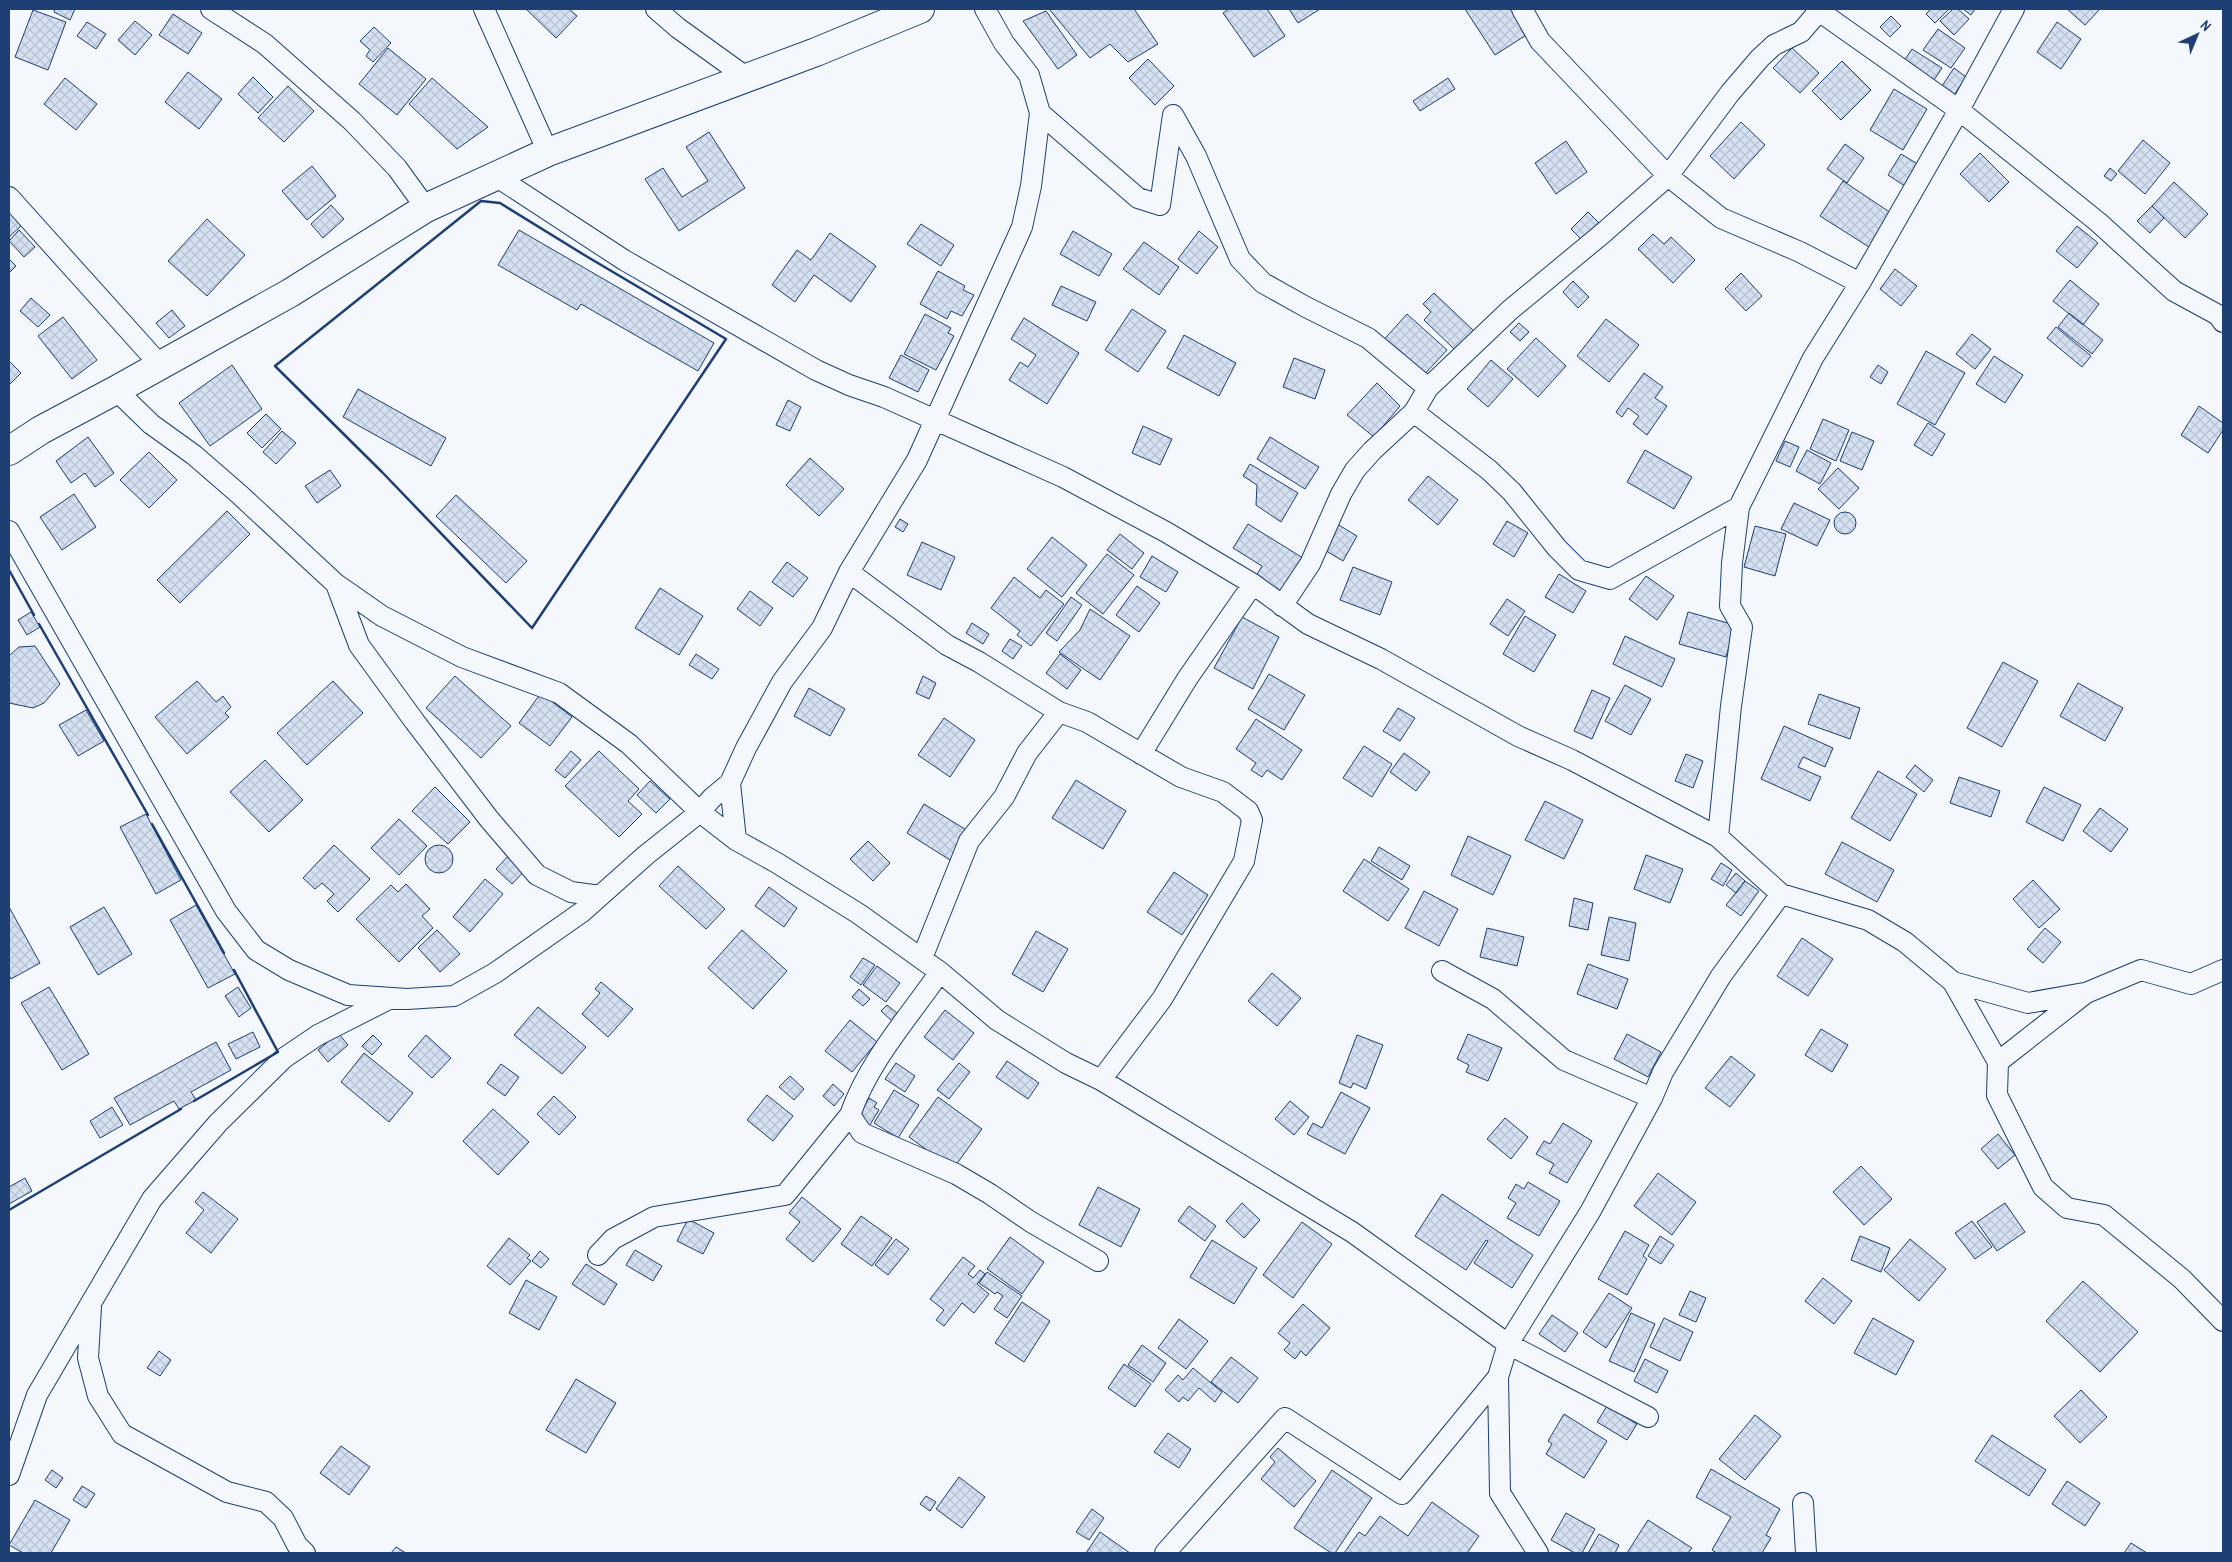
<svg xmlns="http://www.w3.org/2000/svg" width="2232" height="1562" viewBox="0 0 2232 1562" font-family="'Archivo Narrow',sans-serif">
	<style>
		.building { fill: url(#building-cross-hatch); stroke: #1d3f73 }
		.lines { fill: none; stroke-linecap: round; stroke-linejoin: round }
		.minor-casing { stroke: #1d3f73; stroke-width: 22 }
		.secondary-casing { stroke: #1d3f73; stroke-width: 30 }
		.minor { stroke: #f4f7fb; stroke-width: 20 }
		.secondary { stroke: #f4f7fb; stroke-width: 28 }
		.wall { stroke: #1d3f73; stroke-width: 2.5 }
	</style>
	<defs>
		<pattern id="building-cross-hatch" width="8" height="8" patternUnits="userSpaceOnUse" patternTransform="scale(1.25)"><rect width="8" height="8" fill="#d5e0f0"/><path d="M0 0l8 8M0 8l8-8" fill="none" stroke="#b6c1d1"/></pattern>
	</defs>
	<rect width="100%" height="100%" fill="#f4f7fb"/>
	<path class="building" d="M55,9H75L70,20L54,12Z
		M526,9H569L577,16L556,38Z
		M1049,9H1134L1158,44L1128,62L1110,44L1090,58Z
		M1229,9H1267L1285,36L1254,57L1223,13Z
		M1289,9H1320L1298,23Z
		M1465,9H1515L1531,32L1495,55Z
		M1931,9H1949L1935,23L1926,14Z
		M1953,9H1958L1969,19L1954,35L1940,21Z
		M1963,9H1975L1971,15Z
		M2067,9H2100L2085,25Z
		M33,10L66,22L48,70L15,57Z
		M1046,11L1077,55L1058,69L1023,21Z
		M173,14L202,33L188,54L159,35Z
		M1891,16L1901,26L1890,37L1880,27Z
		M135,21L152,35L135,55L118,40Z
		M87,22L106,34L96,49L77,36Z
		M2057,22L2081,39L2061,69L2037,52Z
		M374,27L391,43L373,62L366,56L370,50L360,41Z
		M1938,29L1965,48L1951,68L1923,50Z
		M388,48L426,79L397,115L359,84Z
		M1792,48L1819,73L1800,93L1773,68Z
		M1912,49L1942,68L1932,83L1902,64Z
		M1148,59L1174,86L1155,105L1129,78Z
		M1842,61L1871,90L1841,120L1812,91Z
		M1954,68L1966,77L1952,98L1940,89Z
		M188,72L222,99L199,129L165,102Z
		M253,77L273,97L258,113L238,94Z
		M65,78L97,104L76,130L44,104Z
		M432,78L488,127L457,149L409,104Z
		M1448,78L1455,89L1420,111L1413,101Z
		M288,86L314,111L284,142L258,118Z
		M1894,89L1927,109L1903,150L1870,130Z
		M1741,122L1765,145L1734,179L1710,156Z
		M709,132L745,188L679,231L645,179L663,168L682,197L708,181L686,147Z
		M2143,140L2170,163L2145,194L2118,171Z
		M1566,141L1587,172L1556,194L1535,163Z
		M1845,144L1864,158L1847,183L1827,169Z
		M1980,153L2009,182L1989,202L1960,174Z
		M1901,154L1921,166L1908,188L1888,175Z
		M312,166L336,196L307,220L282,191Z
		M2110,168L2117,174L2111,181L2104,176Z
		M1843,181L1891,213L1869,247L1820,216Z
		M2174,182L2208,214L2185,238L2152,206Z
		M331,205L344,219L323,238L311,224Z
		M2152,206L2164,218L2150,233L2137,221Z
		M9,209L23,224L9,237Z
		M1588,212L1599,223L1582,240L1571,229Z
		M207,219L245,255L207,296L168,261Z
		M921,224L954,245L941,266L907,244Z
		M2077,226L2098,243L2077,268L2056,251Z
		M19,230L35,247L24,257L9,241Z
		M519,230L714,343L698,371L581,304L577,310L498,265Z
		M1073,231L1112,254L1099,276L1060,254Z
		M1199,231L1218,247L1197,274L1178,259Z
		M830,233L876,266L851,302L814,275L795,302L772,285L797,250L811,260Z
		M1653,234L1664,244L1671,237L1695,260L1673,283L1638,249Z
		M1144,242L1179,267L1159,295L1123,269Z
		M9,259L16,266L9,273Z
		M1895,269L1917,286L1901,306L1880,289Z
		M938,271L965,286L963,290L974,295L962,316L951,311L947,319L920,304Z
		M1741,273L1762,296L1746,311L1725,289Z
		M2070,280L2099,304L2083,325L2053,301Z
		M1573,281L1589,297L1578,308L1563,292Z
		M1061,286L1096,302L1087,321L1052,305Z
		M1434,293L1474,331L1455,350L1424,320L1431,312L1423,304Z
		M31,298L50,315L38,327L20,311Z
		M1132,309L1166,331L1138,372L1105,350Z
		M172,310L185,326L169,338L156,323Z
		M2069,313L2103,340L2092,354L2058,327Z
		M925,314L951,328L948,333L954,336L936,370L904,354Z
		M1407,314L1447,350L1420,379L1381,343Z
		M63,317L97,360L72,379L38,336Z
		M1024,318L1079,353L1047,404L1009,380L1020,362L1028,367L1036,355L1011,339Z
		M1606,319L1639,345L1609,382L1577,356Z
		M1519,323L1529,332L1520,341L1510,332Z
		M2056,327L2091,356L2082,367L2047,338Z
		M1972,334L1991,349L1975,369L1956,354Z
		M1184,335L1236,363L1219,396L1167,368Z
		M1536,338L1566,366L1538,397L1507,369Z
		M1926,351L1965,373L1935,425L1897,404Z
		M901,355L929,370L918,392L889,378Z
		M1994,356L2023,375L2005,403L1976,384Z
		M1294,358L1325,370L1315,399L1283,387Z
		M1491,360L1513,379L1488,407L1467,389Z
		M9,361L21,373L9,385Z
		M232,365L262,409L210,446L179,403Z
		M1878,365L1888,372L1881,384L1870,377Z
		M1644,373L1663,387L1655,398L1667,406L1647,435L1633,424L1639,416L1628,408L1622,417L1616,412Z
		M1377,383L1400,406L1374,437L1347,415Z
		M358,389L446,438L431,466L343,417Z
		M788,400L801,407L790,431L776,425Z
		M2199,406L2223,423V430L2208,453L2181,435Z
		M266,414L281,429L262,448L247,433Z
		M1823,419L1849,430L1836,461L1810,449Z
		M1928,423L1945,434L1932,456L1914,445Z
		M1143,426L1172,439L1160,465L1132,453Z
		M282,431L296,443L276,464L263,452Z
		M1852,432L1874,441L1862,470L1840,461Z
		M88,437L114,473L95,487L85,473L71,483L56,461Z
		M1270,437L1319,467L1305,489L1257,459Z
		M1785,441L1799,447L1790,467L1776,461Z
		M1645,450L1692,477L1674,509L1627,482Z
		M1807,450L1831,463L1820,484L1796,471Z
		M149,452L177,480L149,508L120,480Z
		M810,458L844,489L819,516L786,485Z
		M1250,464L1298,493L1281,522L1256,505L1257,485L1243,476Z
		M1838,468L1859,488L1839,509L1818,489Z
		M330,470L341,486L317,503L305,486Z
		M1428,476L1458,500L1438,525L1408,500Z
		M74,494L96,527L62,550L40,517Z
		M456,495L527,561L506,583L436,516Z
		M1794,503L1830,520L1817,546L1781,529Z
		M227,511L250,534L180,603L157,580Z
		M1834 523a11 11 0 1 1 22 0a11 11 0 1 1-22 0Z
		M900,519L908,524L903,532L895,527Z
		M1507,521L1528,533L1514,557L1493,544Z
		M1248,524L1303,558L1282,592L1256,576L1262,566L1233,548Z
		M1337,524L1357,536L1343,561L1323,549Z
		M1755,526L1786,534L1775,576L1744,567Z
		M1120,534L1144,553L1132,569L1107,550Z
		M1052,537L1087,565L1062,597L1027,569Z
		M922,542L955,557L941,590L907,575Z
		M1107,554L1134,575L1103,614L1076,593Z
		M1152,556L1178,572L1166,592L1140,577Z
		M787,562L808,578L793,597L772,582Z
		M1353,567L1392,582L1380,615L1340,600Z
		M1559,574L1586,591L1573,613L1545,597Z
		M1646,576L1674,596L1657,620L1629,599Z
		M1014,577L1040,598L1046,590L1064,604L1031,646L1017,635L1020,631L991,608Z
		M1137,586L1160,603L1139,632L1116,615Z
		M660,588L703,616L679,655L635,628Z
		M750,591L773,608L760,626L737,609Z
		M1071,597L1082,605L1057,641L1046,633Z
		M1507,599L1525,611L1508,636L1490,624Z
		M1090,609L1130,636L1100,680L1059,652L1080,630Z
		M31,612L40,627L27,635L18,620Z
		M1688,612L1735,625L1726,657L1679,644Z
		M1525,616L1556,635L1534,672L1503,654Z
		M1242,617L1279,637L1253,689L1214,668Z
		M972,623L989,634L983,644L966,633Z
		M1625,636L1675,659L1662,687L1613,664Z
		M1010,639L1022,646L1013,659L1002,651Z
		M35,646L60,684L44,703L33,708L9,703V656L19,647Z
		M696,654L719,669L712,679L689,665Z
		M1060,654L1081,670L1067,689L1046,673Z
		M2003,662L2038,681L2002,747L1967,728Z
		M1269,674L1305,695L1284,730L1248,709Z
		M455,676L511,726L481,758L426,708Z
		M923,676L936,683L929,699L916,693Z
		M197,681L216,702L223,696L231,707L225,713L229,717L187,754L155,717Z
		M333,681L363,713L307,765L277,733Z
		M2078,683L2123,708L2105,741L2060,716Z
		M1625,685L1651,699L1631,735L1605,721Z
		M809,688L845,709L830,736L794,716Z
		M1592,690L1610,698L1592,739L1574,731Z
		M541,693L572,717L550,746L519,723Z
		M1819,694L1860,708L1850,739L1808,724Z
		M1398,708L1415,718L1400,741L1383,731Z
		M86,710L104,741L78,756L59,725Z
		M944,718L975,740L950,777L918,755Z
		M1256,719L1302,750L1282,780L1267,770L1262,777L1251,770L1256,763L1236,749Z
		M1784,726L1833,748L1825,767L1803,757L1798,767L1821,777L1810,801L1761,779Z
		M1364,746L1392,764L1372,797L1343,778Z
		M571,751L581,760L565,778L555,770Z
		M599,751L639,789L628,801L642,814L619,837L565,786Z
		M1404,753L1430,772L1416,791L1390,772Z
		M1686,754L1703,761L1693,788L1675,781Z
		M265,760L303,800L269,832L230,792Z
		M1915,765L1933,780L1924,792L1906,777Z
		M1878,771L1917,794L1890,841L1851,818Z
		M1959,777L2000,791L1991,817L1950,803Z
		M1076,780L1126,811L1103,849L1052,818Z
		M650,781L670,799L656,813L637,795Z
		M435,787L470,822L448,844L412,811Z
		M2044,787L2081,805L2063,841L2026,822Z
		M1545,801L1583,820L1564,859L1525,840Z
		M924,804L968,831L950,860L907,833Z
		M2100,808L2128,829L2111,852L2083,831Z
		M146,814L181,880L156,894L120,827Z
		M399,819L427,846L399,875L371,848Z
		M1468,836L1511,856L1493,895L1451,875Z
		M868,841L890,863L873,881L850,859Z
		M1842,842L1894,870L1877,902L1825,874Z
		M334,845L370,879L338,912L327,901L334,894L322,883L315,889L303,878Z
		M425 859a14 14 0 1 1 28 0a14 14 0 1 1-28 0Z
		M1379,847L1410,866L1402,880L1371,861Z
		M511,853L527,868L512,884L496,869Z
		M1646,855L1683,869L1670,903L1634,889Z
		M1364,859L1409,889L1388,921L1343,891Z
		M1721,863L1732,870L1723,886L1711,879Z
		M678,866L725,909L706,929L659,886Z
		M1174,872L1208,895L1182,935L1147,912Z
		M1736,873L1745,881L1736,893L1726,885Z
		M485,879L503,894L470,932L453,917Z
		M2033,880L2060,909L2039,928L2013,899Z
		M1745,881L1759,891L1741,916L1726,905Z
		M406,884L430,909L422,916L433,928L399,962L356,919L391,885L398,892Z
		M769,887L797,908L784,927L755,906Z
		M1424,891L1458,909L1439,946L1405,928Z
		M1574,898L1593,903L1588,930L1569,926Z
		M196,905L235,974L208,988L170,920Z
		M9,907L40,963L11,979L9,975Z
		M104,907L132,954L98,975L70,927Z
		M1609,917L1636,923L1629,961L1601,955Z
		M1487,928L1524,937L1517,966L1480,957Z
		M2045,928L2061,942L2043,963L2027,949Z
		M437,930L460,954L440,972L418,948Z
		M742,930L787,971L753,1009L708,968Z
		M1036,931L1068,949L1043,992L1012,974Z
		M1802,938L1833,959L1808,996L1777,976Z
		M863,958L875,965L861,985L850,977Z
		M1588,964L1628,979L1617,1009L1577,994Z
		M877,966L900,983L886,1002L863,985Z
		M1272,973L1301,998L1277,1026L1248,1001Z
		M601,982L633,1009L608,1037L582,1014L600,993L595,989Z
		M49,987L89,1054L62,1070L21,1003Z
		M238,987L251,1008L239,1017L225,996Z
		M859,989L870,999L863,1006L852,997Z
		M887,1005L898,1014L892,1021L881,1011Z
		M538,1007L586,1047L562,1074L514,1035Z
		M945,1010L974,1033L953,1060L924,1037Z
		M850,1020L877,1042L852,1072L825,1051Z
		M1821,1029L1848,1045L1832,1072L1805,1055Z
		M253,1032L260,1047L236,1059L228,1044Z
		M338,1033L348,1045L328,1062L318,1050Z
		M1468,1034L1502,1048L1488,1081L1466,1072L1469,1065L1457,1059Z
		M1627,1034L1661,1052L1648,1077L1614,1059Z
		M373,1035L382,1044L372,1055L362,1046Z
		M426,1035L451,1058L432,1078L408,1056Z
		M1357,1035L1383,1045L1366,1089L1353,1083L1351,1088L1339,1083Z
		M216,1042L231,1070L191,1092L196,1100L179,1109L174,1101L130,1125L114,1098Z
		M364,1053L413,1093L389,1122L341,1082Z
		M1731,1056L1755,1075L1730,1107L1705,1088Z
		M1007,1061L1039,1083L1028,1099L996,1077Z
		M896,1063L915,1076L905,1092L885,1079Z
		M959,1063L970,1072L949,1099L937,1090Z
		M501,1064L519,1077L505,1096L487,1083Z
		M790,1076L804,1089L794,1100L779,1087Z
		M833,1084L844,1094L834,1106L823,1096Z
		M894,1090L919,1105L898,1138L874,1123Z
		M1341,1092L1370,1108L1345,1154L1307,1134L1313,1123L1322,1128Z
		M767,1095L793,1116L773,1141L747,1120Z
		M554,1096L576,1117L559,1135L537,1114Z
		M938,1097L982,1129L953,1169L909,1137Z
		M869,1098L877,1103L874,1107L879,1110L868,1128L856,1121Z
		M1290,1101L1309,1117L1294,1135L1275,1119Z
		M112,1107L123,1125L100,1138L90,1121Z
		M493,1109L529,1142L498,1175L463,1141Z
		M1505,1118L1528,1137L1511,1159L1487,1139Z
		M1563,1123L1592,1141L1567,1183L1549,1173L1554,1164L1536,1154L1544,1141L1550,1144Z
		M1998,1134L2015,1155L1998,1169L1981,1149Z
		M1861,1166L1892,1199L1864,1225L1833,1192Z
		M1658,1173L1696,1202L1672,1235L1634,1206Z
		M25,1178L32,1191L9,1204V1187Z
		M1528,1182L1560,1201L1539,1236L1507,1218L1516,1203L1508,1198L1516,1184L1524,1189Z
		M1098,1187L1140,1209L1121,1247L1079,1225Z
		M203,1192L238,1219L211,1253L186,1233L204,1210L195,1202Z
		M1442,1194L1533,1255L1512,1288L1474,1263L1488,1241L1486,1240L1466,1270L1415,1236Z
		M802,1197L841,1229L813,1262L786,1239L800,1222L789,1213Z
		M1242,1203L1260,1220L1244,1238L1226,1221Z
		M2005,1203L2025,1232L1997,1251L1977,1222Z
		M1189,1206L1216,1226L1205,1241L1178,1221Z
		M861,1216L892,1238L872,1266L841,1244Z
		M688,1219L714,1233L703,1254L677,1241Z
		M1972,1221L1992,1247L1975,1259L1955,1233Z
		M1302,1222L1332,1244L1293,1298L1263,1275Z
		M1625,1231L1649,1245L1643,1256L1647,1259L1627,1295L1598,1279Z
		M1660,1236L1674,1245L1661,1264L1648,1256Z
		M1860,1236L1890,1248L1881,1272L1851,1260Z
		M1010,1237L1044,1262L1022,1294L987,1269Z
		M509,1238L530,1255L527,1258L531,1261L510,1285L487,1266Z
		M896,1239L909,1249L888,1275L875,1265Z
		M1910,1239L1946,1269L1919,1301L1884,1270Z
		M1212,1240L1257,1268L1234,1304L1190,1277Z
		M635,1250L662,1266L653,1281L626,1265Z
		M540,1251L549,1259L541,1268L532,1261Z
		M963,1257L975,1266L968,1274L973,1278L980,1270L985,1274L977,1284L989,1294L974,1313L962,1303L944,1326L936,1320L944,1310L930,1299Z
		M586,1264L617,1284L604,1305L572,1284Z
		M987,1272L1022,1296L1007,1318L994,1309L1003,1296L997,1292L995,1294L979,1283Z
		M1823,1278L1852,1301L1834,1324L1805,1301Z
		M526,1280L557,1297L539,1330L509,1313Z
		M2083,1281L2138,1332L2100,1372L2046,1321Z
		M1690,1291L1706,1298L1696,1322L1679,1315Z
		M1609,1293L1632,1308L1606,1348L1583,1332Z
		M1022,1302L1050,1321L1024,1362L995,1343Z
		M1303,1304L1330,1328L1306,1356L1301,1351L1295,1359L1284,1350L1290,1343L1278,1333Z
		M1631,1313L1655,1324L1634,1372L1609,1361Z
		M1552,1315L1578,1333L1565,1352L1539,1334Z
		M1664,1318L1693,1332L1680,1361L1650,1347Z
		M1873,1318L1914,1341L1896,1375L1854,1353Z
		M1179,1319L1208,1341L1186,1369L1158,1348Z
		M1142,1345L1166,1363L1153,1382L1128,1365Z
		M159,1351L171,1360L160,1376L147,1368Z
		M1231,1357L1258,1378L1238,1403L1211,1382Z
		M1645,1359L1668,1371L1657,1393L1634,1381Z
		M1124,1364L1151,1384L1135,1407L1108,1388Z
		M1193,1368L1222,1392L1215,1402L1199,1388L1188,1401L1183,1397L1179,1402L1165,1390L1178,1375L1183,1380Z
		M576,1379L616,1403L586,1453L546,1430Z
		M2081,1390L2107,1417L2080,1443L2054,1416Z
		M1607,1406L1637,1424L1627,1440L1597,1422Z
		M1564,1414L1607,1441L1584,1478L1546,1454L1552,1444L1548,1441Z
		M1755,1415L1781,1436L1745,1480L1719,1459Z
		M1168,1433L1191,1449L1179,1468L1154,1452Z
		M1992,1435L2046,1470L2029,1496L1975,1461Z
		M341,1446L370,1467L349,1495L320,1473Z
		M1278,1448L1316,1481L1294,1507L1261,1479L1275,1462L1270,1457Z
		M1711,1469L1780,1509L1766,1535L1771,1538L1762,1553H1717L1712,1550L1731,1517L1696,1497Z
		M52,1470L63,1478L56,1488L45,1480Z
		M1332,1470L1372,1498L1335,1553H1331L1294,1528Z
		M959,1477L985,1497L962,1528L936,1509Z
		M2067,1481L2100,1503L2085,1526L2052,1504Z
		M82,1486L95,1494L86,1508L73,1500Z
		M926,1496L936,1502L930,1511L920,1504Z
		M35,1500L70,1520L51,1553H23L9,1545Z
		M1432,1502L1479,1536L1467,1553H1344L1359,1532L1365,1536L1380,1516L1408,1536Z
		M1092,1509L1104,1518L1089,1540L1076,1532Z
		M1566,1513L1595,1529L1582,1553H1575L1551,1540Z
		M1648,1520L1692,1548L1688,1553H1627Z
		M1100,1532L1130,1553H1086Z
		M1599,1534L1619,1545L1615,1553H1588Z
		M2131,1543L2147,1553H2124Z
		M396,1547L406,1553H391Z"/>
	<g class="lines">
		<g class="minor-casing">
			<path id="minor" d="M211,9L265,44L352,121L397,168L426,208
				M484,9L548,152
				M656,9L678,28L746,77
				M1522,9L1540,41L1668,176L1721,218L1800,252L1860,283
				M1819,11L1959,110L2098,222L2174,291L2218,315L2223,322
				M1040,113L1138,198L1160,205L1173,115
				M1173,115L1196,156L1240,259L1263,283L1306,307L1368,338L1428,388
				M494,175L624,260L816,370L849,385L884,397L1063,477L1166,532L1253,584L1308,624L1381,659L1518,736L1572,760L1718,837
				M9,197L161,366
				M116,390L151,424L194,455L239,494L336,584L382,616L462,657L559,693L629,744L700,812L736,840L777,863L859,914L940,972L997,1020L1066,1063L1101,1080L1352,1232L1508,1344L1648,1417
				M1414,412L1489,470L1512,492L1557,548L1579,570L1610,579L1739,507
				M9,531L226,911L256,950L289,970L348,995L407,999L454,996L495,973L582,912L646,855L700,812L712,798L730,783L746,748L782,682L822,628L849,572L917,460L1022,227L1031,186L1040,113L1029,75L1004,43L985,9
				M849,572L947,645L979,662L1059,712L1087,722L1181,777L1223,792L1248,811L1252,820L1244,861L1162,999L1101,1080
				M336,584L359,645L415,722L489,819L537,875L571,892L600,896
				M1282,606L1310,564L1341,494L1355,470L1372,451L1414,412L1428,388L1510,310L1602,234L1668,176L1730,93L1760,58L1774,45L1801,32L1819,11L1816,9
				M1141,754L1187,679L1253,584
				M730,783L736,840
				M1781,894L1868,920L1905,942L1953,982L1998,1062
				M922,958L969,841L1004,797L1027,753L1059,712
				M2223,970L2191,984L2141,970L2086,993L1998,1062L1997,1095L2043,1187L2067,1208L2104,1215L2182,1279L2223,1321
				M1442,971L1493,999L1564,1060L1652,1098
				M940,972C908,1018 869,1061 850,1115L862,1133L956,1174L990,1194L1031,1222L1098,1261
				M1953,982L2028,1003L2084,993
				M598,1255L613,1239L654,1217L785,1195L850,1115
				M91,1307L88,1358L98,1396L122,1434L227,1492L266,1502L283,1518L297,1545L305,1553
				M1498,1377L1500,1493L1538,1553
				M9,1475L37,1395L152,1199L218,1123L284,1058L318,1035L391,998
				M1803,1503L1806,1553
				M1165,1553L1285,1418L1402,1494L1498,1377L1508,1344L1590,1212L1652,1098L1663,1072L1721,976L1781,894L1718,837L1731,706L1742,627L1730,606L1732,563L1739,507L1813,358L1860,283L1959,110L2014,9"/>
		</g>
		<g class="secondary-casing">
			<path id="secondary" d="M9,451L41,430L116,390L290,293L426,208L548,152L816,52L920,9"/>
		</g>
		<use href="#minor" class="minor"/>
		<use href="#secondary" class="secondary"/>
		<path class="wall" d="M481,201L500,203L586,256L726,339L532,628L382,472L275,366Z
			M9,570L34,615
			M39,624L148,815
			M152,824L224,953
			M194,1101L278,1052L234,970
			M9,1210L181,1109"/>
	</g>
	<rect width="2232" height="1562" fill="none" stroke="#1d3f73" stroke-width="20"/>
	<g transform="translate(2197 35) rotate(44)" stroke="#f4f7fb" stroke-width="4" paint-order="stroke">
	<path d="M0-4L9 19L0 12L-9 19Z" fill="#1d3f73"/>
	<text y="-8" font-size="14" font-weight="bold" text-anchor="middle" fill="#1d3f73">N</text>
	</g>
</svg>
